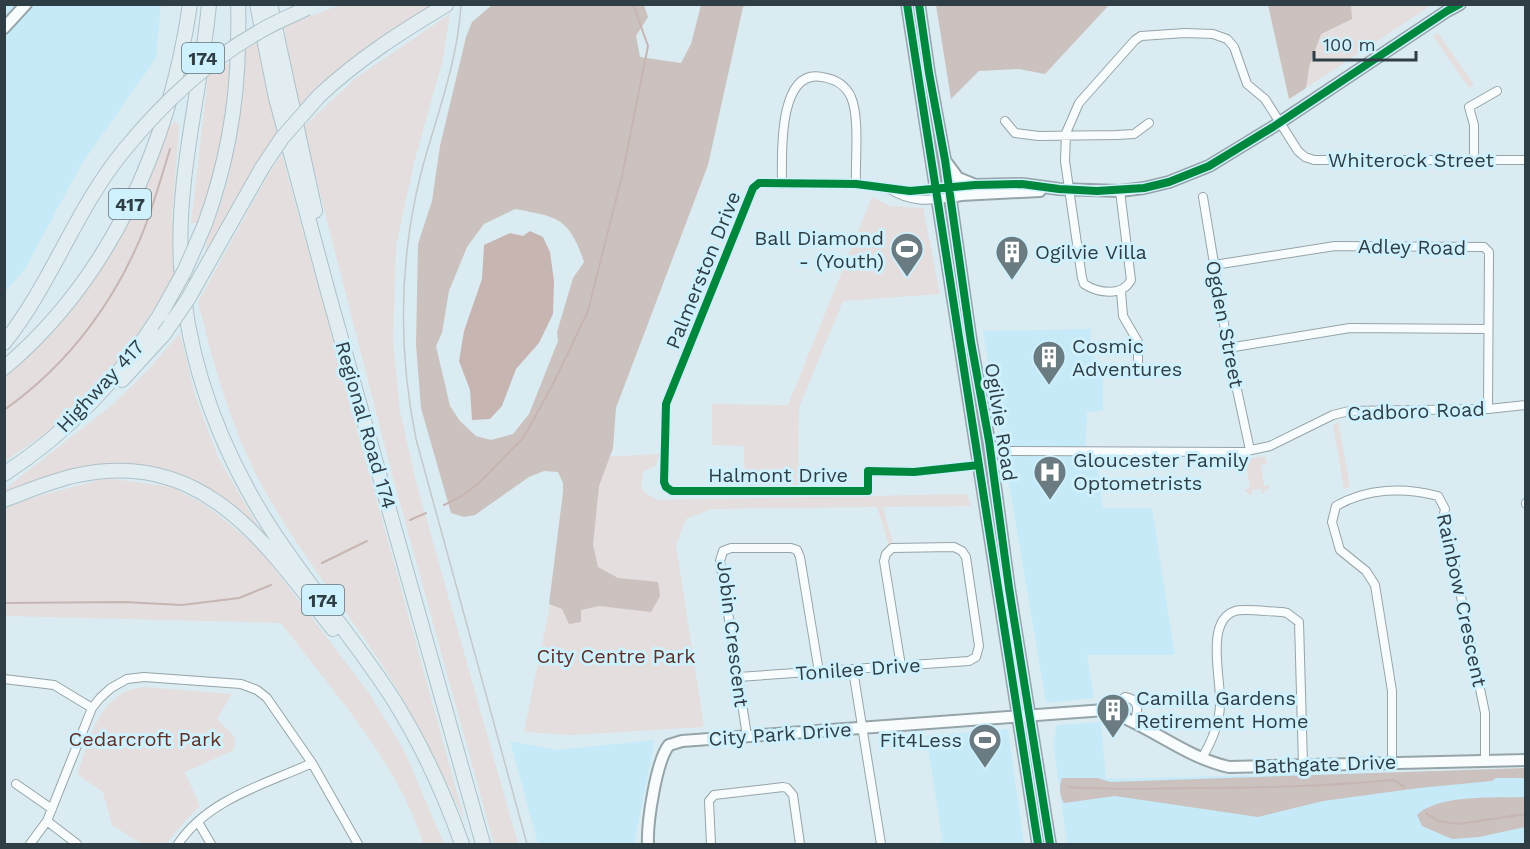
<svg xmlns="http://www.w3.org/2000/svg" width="1530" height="849" viewBox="0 0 1530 849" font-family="'Work Sans',sans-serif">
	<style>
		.built { fill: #c6eaf8 }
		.green { fill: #e4dede }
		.forest { fill: #cbc1bf; fill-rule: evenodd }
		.water { fill: #c7b5b2 }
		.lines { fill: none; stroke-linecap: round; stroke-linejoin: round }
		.stream { stroke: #c7b5b2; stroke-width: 2 }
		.street-casing { stroke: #95a4a9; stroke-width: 10 }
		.secondary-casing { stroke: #95a4a9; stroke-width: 14 }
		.highway-casing { stroke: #aec1c8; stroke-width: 16 }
		.street { stroke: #f9fcfd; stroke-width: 8 }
		.secondary { stroke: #f9fcfd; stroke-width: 10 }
		.highway { stroke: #e2edf1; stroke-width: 14 }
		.tram { stroke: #c4c8ca; stroke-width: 1.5 }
		.highway-bridge-casing { stroke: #aec1c8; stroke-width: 16; stroke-linecap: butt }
		.highway-bridge { stroke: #e2edf1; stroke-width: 14 }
		.cycleway-casing { stroke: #cff0fd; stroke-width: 11 }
		.cycleway { stroke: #00873e; stroke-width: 8 }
		.labels { text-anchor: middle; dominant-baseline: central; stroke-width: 6; stroke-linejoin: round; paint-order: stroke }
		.shield { fill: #cff0fd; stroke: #5e737c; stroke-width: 1.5 }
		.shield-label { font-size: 18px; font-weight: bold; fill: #2e3e44 }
		.street-label { font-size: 20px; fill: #2e3e44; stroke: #cff0fd }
		.poi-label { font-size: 20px; fill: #2e3e44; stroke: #cff0fd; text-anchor: start }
		.park-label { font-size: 20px; fill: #5f3026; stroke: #cff0fd }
	</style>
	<rect width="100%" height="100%" fill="#daecf2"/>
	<path class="built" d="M5,5H161L156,58L81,165L25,269L5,292Z
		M1091,329L1090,352L1103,368V411L1087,412L1085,461H1097L1103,508H1152L1175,655H1087L1094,698L1046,703L983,331Z
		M1101,722L1106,779L1525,769V844H1067L1053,743L1057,725Z
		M1008,729L1024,844H943L926,736Z
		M655,740L634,844H538L510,741L556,750Z"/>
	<path class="green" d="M1268,4L1432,5L1289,99Z
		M340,5H439L299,110L284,26Z
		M450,14L442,63L414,163L396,246L393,340L400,411L416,482L518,844H494L393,478L303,127L357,77Z
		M1438,33L1474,85L1469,88L1433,36Z
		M258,42L278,136L205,258C204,238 217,219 222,200C236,151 241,100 245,50Z
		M230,62L225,122L214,178L199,223H191L208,76Z
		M176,121L179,127L172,216L175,276L119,363L49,431L5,461L4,376L51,335L105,262L146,185L170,125Z
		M282,155L465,822C442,772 418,723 389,676C344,604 287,540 250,462C226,411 212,357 198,302L269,173Z
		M872,197L890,206L923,208L940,294L843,301L799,407L798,485L745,486L744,446L712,445V404L788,405Z
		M180,333L195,395L218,457L259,528C238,510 208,485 183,476C146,463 107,460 70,471C48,477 26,487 5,494V489L112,405L145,373Z
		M1338,422L1350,486L1344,489L1333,425Z
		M659,454L656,465L643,472L641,487L644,492L657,500L967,494L971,506L883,507L893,543L889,545L877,507L711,509L686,519L676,545L704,727L571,735L524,732L580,458Z
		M1265,456L1267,464L1261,465L1264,486L1270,485L1269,488L1262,494L1261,489L1251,490L1252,495H1250L1244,490L1250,488L1246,465L1241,466L1240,460Z
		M107,478L171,487L204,504L258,547L369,693L405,752L444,844H423C401,766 330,688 281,623L5,616V508L35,497Z
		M144,687L232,694L217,719L235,737L234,750L185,772L200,806L183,823L166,844H142L112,825L103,792L77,774C90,739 99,691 144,687Z"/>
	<path class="forest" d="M492,5H644L648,17L636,36L640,57L681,63L691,44L701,5H748L743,7L708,165L616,408L613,448L599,486L593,545L598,567L618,578L658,582L660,596L651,612L599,606L581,610V622L569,624L562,609L549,604L563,492V483L558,472L544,471L529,477L475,515L464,517L451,513L421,408L416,345L418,244L432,201L440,146L466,37L472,22ZM515,209C559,217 569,218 584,262L573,278L557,332L558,341L529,414L513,434L491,440L476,436L460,421L450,406L436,346L442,333L449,291L467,247L484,224Z
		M936,5V4L1109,5L1045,74L1019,69L979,71L951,99Z
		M1268,5H1351L1352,19L1321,34L1309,67L1306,88L1289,99Z
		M1525,768V778H1496L1492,781L1419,788L1323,801L1258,817L1115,796L1064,803C1059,796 1059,785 1062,778H1098L1110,782Z
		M1525,797V827L1479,837L1452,839L1422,826L1417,815C1438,794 1496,798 1525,797Z"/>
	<path class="water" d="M530,231L543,237L550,252L554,281L553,314L539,343L516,369L502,406L490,419L472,420L470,390L459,361L464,331L482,279L484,245L510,233L523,236Z"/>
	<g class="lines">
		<path class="stream" d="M4,410C71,363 120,295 148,219C156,196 163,172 170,149
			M444,505L462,496L480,482L524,437L555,380L588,311L623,172L648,46L633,4
			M410,520L426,513
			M322,563L367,541
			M4,603L124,602L182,605L239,598L271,585
			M1068,787C1111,790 1154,789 1197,788C1262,788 1328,786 1394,780L1404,787
			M1426,813L1438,821L1458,824L1526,814"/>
		<g class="street-casing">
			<path id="street" d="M1005,121L1015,133L1039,136L1117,135L1134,134L1149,123
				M1474,159V125L1469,107L1497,91
				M782,184C782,158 777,68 822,77C835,79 845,84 851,97C860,118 855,160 856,184
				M949,188L910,191L856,184L759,183L753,188L666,404L664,482L666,487L672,491H868V471L914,472L979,465
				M891,190C912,202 927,201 950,197
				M1120,191L1131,280C1122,297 1098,293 1084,284L1082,278L1065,161L1066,133L1079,103L1135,40L1141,36L1185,33L1213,34L1227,39L1234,47L1247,84L1265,99L1298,151L1305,157L1314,160H1526
				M1203,197L1228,348L1250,450
				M1214,265L1335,246L1484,247L1489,252L1488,409
				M1121,291L1123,316L1138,342V364
				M1228,348L1350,328L1488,329
				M991,453L1003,451L1242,452L1270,446L1333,415L1349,411L1488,409L1526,405
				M1526,503V504
				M853,670L881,844
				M738,677L969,661L976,657L979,646L966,557L962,551L954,547L892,548L886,554L884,561L901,666
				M4,679L54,685L92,708
				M1112,712L1118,703L1125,697C1141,700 1138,711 1134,723
				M747,736L720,561L723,551L731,548H791L797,550L800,557L819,672
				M1202,758C1212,741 1219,725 1220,706C1222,681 1204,621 1235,611C1243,608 1272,612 1282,612L1287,613L1299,622L1303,764
				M1392,762V691L1375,585L1366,571L1340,550L1332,522L1336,506C1367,488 1404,487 1438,496L1445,509L1444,514L1485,713V760
				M16,784L52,809
				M47,821L77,844
				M198,822L211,844
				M30,844L47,821L92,708L100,698L111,688L127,679L144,677L241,684L257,690L267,698L312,763L358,844
				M178,844C208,799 266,784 312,763
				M711,844L709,801L714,795L783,787L787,788L793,795L800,844"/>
		</g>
		<g class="secondary-casing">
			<path id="secondary" d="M907,4L1038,844
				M919,4L929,73L945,160L971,342L989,441L1009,588L1050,844
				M4,28L26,4
				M947,163L958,178L973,184
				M949,188L975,185L1022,184L1059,189L1120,191L1144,188L1169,182L1209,166L1273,127L1447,11L1460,4
				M950,197L961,195L1040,191
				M648,844C647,823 656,761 669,745L682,741L1105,710C1148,724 1184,757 1229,767L1526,760"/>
		</g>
		<g class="highway-casing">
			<path id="highway" d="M209,4C201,91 176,177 181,265C186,355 216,439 263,516C302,580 353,636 393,699C422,745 444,793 462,844
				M257,4L276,98L328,292L483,844
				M270,4L315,211
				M319,96C357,60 401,32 446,5
				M205,224C226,166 237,107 238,46C238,33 239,18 238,4
				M210,260L262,168
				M4,343C52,283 76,208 125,149
				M4,368C112,277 170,142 190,4
				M122,380L164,334
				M4,474C66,434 121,377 160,315
				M4,500C28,491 53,480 78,475C205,449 265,543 333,629"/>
		</g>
		<use href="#street" class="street"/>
		<use href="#secondary" class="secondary"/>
		<use href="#highway" class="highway"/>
		<path class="tram" d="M461,4C458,62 436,117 421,173C399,261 398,350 416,439L527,844"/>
		<g class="highway-bridge-casing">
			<path id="highway-bridge" d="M125,149C162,104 206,62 257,33C273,23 291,16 307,8
				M262,168L282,138L319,96
				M160,315L185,270L205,224
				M164,334L188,299L210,260"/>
		</g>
		<use href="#highway-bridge" class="highway-bridge"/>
		<g class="cycleway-casing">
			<path id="cycleway" d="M907,4L1038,844
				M919,4L929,73L945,160L971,342L989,441L1009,588L1050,844
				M979,465L914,472L868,471V491H672L666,487L664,482L666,404L753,188L759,183L856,184L910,191L975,185L1022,184L1059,189L1097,191L1144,188L1169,182L1209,166L1273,127L1447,11L1460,4"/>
		</g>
		<use href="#cycleway" class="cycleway"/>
	</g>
	<defs>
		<g id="stadium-pin" transform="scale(1.725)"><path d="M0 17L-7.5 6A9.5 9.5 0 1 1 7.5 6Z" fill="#6a7b81" stroke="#cff0fd"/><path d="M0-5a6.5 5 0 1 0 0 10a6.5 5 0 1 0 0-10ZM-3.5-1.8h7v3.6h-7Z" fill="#fff"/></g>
		<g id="building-pin" transform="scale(1.725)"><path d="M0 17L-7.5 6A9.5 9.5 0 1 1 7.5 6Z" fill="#6a7b81" stroke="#cff0fd"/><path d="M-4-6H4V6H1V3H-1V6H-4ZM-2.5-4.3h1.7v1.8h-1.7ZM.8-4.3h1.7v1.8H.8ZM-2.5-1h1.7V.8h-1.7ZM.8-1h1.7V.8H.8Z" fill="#fff"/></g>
		<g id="hospital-pin" transform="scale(1.725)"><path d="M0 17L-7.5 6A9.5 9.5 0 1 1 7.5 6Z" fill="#6a7b81" stroke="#cff0fd"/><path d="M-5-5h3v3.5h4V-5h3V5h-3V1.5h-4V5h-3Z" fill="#fff"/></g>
	</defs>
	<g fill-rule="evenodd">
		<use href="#stadium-pin" x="907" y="249"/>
		<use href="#building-pin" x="1012" y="252"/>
		<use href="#building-pin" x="1049" y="357"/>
		<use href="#hospital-pin" x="1050" y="472"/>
		<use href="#building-pin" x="1113" y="710"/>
		<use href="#stadium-pin" x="985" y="740"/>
	</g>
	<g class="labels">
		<g class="shield">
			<rect x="182" y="43" width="42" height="30" rx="4.5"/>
			<rect x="109" y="189" width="42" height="30" rx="4.5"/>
			<rect x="302" y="585" width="42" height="30" rx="4.5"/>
		</g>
		<g class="shield-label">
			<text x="203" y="58">174</text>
			<text x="130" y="204">417</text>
			<text x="323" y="600">174</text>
		</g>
		<g class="street-label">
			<text x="1411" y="160">Whiterock Street</text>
			<text transform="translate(1412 247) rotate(1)">Adley Road</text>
			<text transform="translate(703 270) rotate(-68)">Palmerston Drive</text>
			<text transform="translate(1225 324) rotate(79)">Ogden Street</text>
			<text transform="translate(100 386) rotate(-47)">Highway 417</text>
			<text transform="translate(1416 411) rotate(-2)">Cadboro Road</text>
			<text transform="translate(1001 422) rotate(81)">Ogilvie Road</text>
			<text transform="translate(366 425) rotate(74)">Regional Road 174</text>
			<text x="778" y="475">Halmont Drive</text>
			<text transform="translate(1462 600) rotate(78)">Rainbow Crescent</text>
			<text transform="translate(733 634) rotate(83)">Jobin Crescent</text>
			<text transform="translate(858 669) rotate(-4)">Tonilee Drive</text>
			<text transform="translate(780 734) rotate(-4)">City Park Drive</text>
			<text transform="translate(1325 764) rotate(-2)">Bathgate Drive</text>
		</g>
		<g class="poi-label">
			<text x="884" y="238" text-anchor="end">Ball Diamond<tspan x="884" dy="23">- (Youth)</tspan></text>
			<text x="1035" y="252">Ogilvie Villa</text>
			<text x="1072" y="346">Cosmic<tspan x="1072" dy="23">Adventures</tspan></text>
			<text x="1073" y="460">Gloucester Family<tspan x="1073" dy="23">Optometrists</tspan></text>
			<text x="1136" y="698">Camilla Gardens<tspan x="1136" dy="23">Retirement Home</tspan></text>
			<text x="962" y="740" text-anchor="end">Fit4Less</text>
		</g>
		<g class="park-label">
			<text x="616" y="656">City Centre Park</text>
			<text x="145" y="739">Cedarcroft Park</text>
		</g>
	</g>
	<rect width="1530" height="849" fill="none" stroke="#2e3e44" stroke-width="12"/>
	<path d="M1314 51v9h102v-9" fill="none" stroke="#2e3e44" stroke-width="3"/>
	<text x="1323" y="51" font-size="18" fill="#2e3e44" stroke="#cff0fd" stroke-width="4.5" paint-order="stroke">100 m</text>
</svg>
